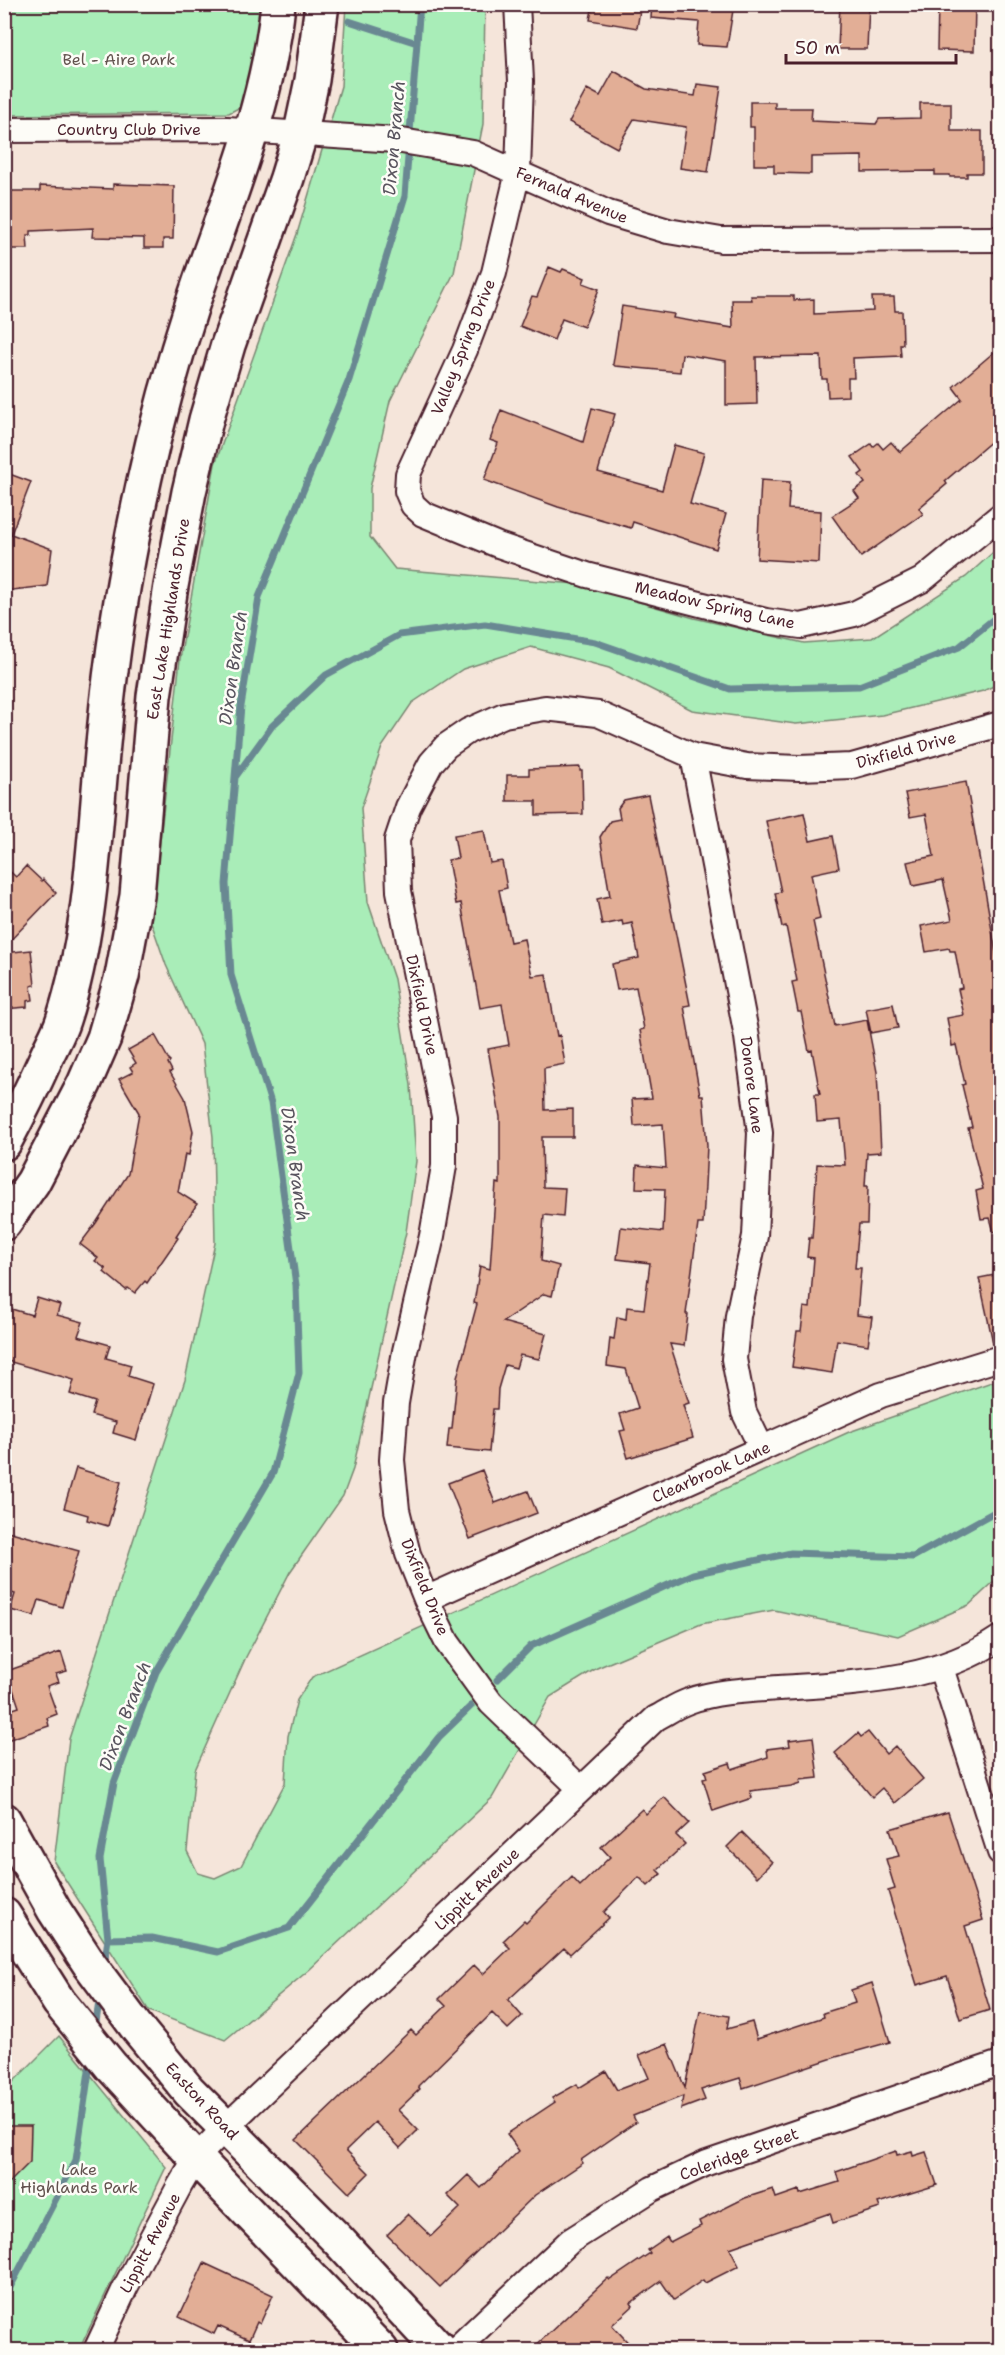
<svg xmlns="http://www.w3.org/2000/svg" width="1005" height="2355" viewBox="0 0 1005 2355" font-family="'Shantell Sans',sans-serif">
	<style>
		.green { fill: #a9edb8; stroke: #7a8672; stroke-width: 1.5 }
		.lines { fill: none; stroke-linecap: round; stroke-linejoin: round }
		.stream { stroke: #698892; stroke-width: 7 }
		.building { fill: #e2ae96; stroke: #4a1f2b; stroke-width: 1.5 }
		.minor-casing { stroke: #4a1f2b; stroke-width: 28 }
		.secondary-casing { stroke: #4a1f2b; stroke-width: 38 }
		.minor { stroke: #fdfcf7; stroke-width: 24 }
		.secondary { stroke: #fdfcf7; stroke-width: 33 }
		.labels { text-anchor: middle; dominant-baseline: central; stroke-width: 5; stroke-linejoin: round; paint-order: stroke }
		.park-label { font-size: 16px; fill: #62524e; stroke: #fdfcf7 }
		.street-label { font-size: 16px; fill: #4a1f2b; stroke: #fdfcf7 }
		.water-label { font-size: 18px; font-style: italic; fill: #59545e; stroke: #fdfcf7 }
	</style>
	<rect width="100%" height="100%" fill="#f5e5da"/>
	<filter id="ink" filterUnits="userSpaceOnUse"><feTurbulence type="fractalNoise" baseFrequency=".0167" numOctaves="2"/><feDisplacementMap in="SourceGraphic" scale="12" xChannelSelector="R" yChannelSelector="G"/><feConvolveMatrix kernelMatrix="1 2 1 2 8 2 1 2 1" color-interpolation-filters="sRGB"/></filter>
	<g filter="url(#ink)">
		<path class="green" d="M4,5H263L246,104L229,113L5,115Z
			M346,5H485L483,124L454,273L390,401L370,488V537L395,569L577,584L694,618L804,643L872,638L966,577L1000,546V683L983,691L882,715L796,724L692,710L609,668L531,647L463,669L412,703L382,747L361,808L368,902L394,979L411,1085L416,1161L406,1232L353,1469L343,1496L290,1572L246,1657L195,1770L187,1851L198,1873L215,1878L241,1866L285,1783L288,1736L297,1700L312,1677L849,1432L1000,1379V1576L969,1605L898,1636L774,1610L701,1624L597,1668L550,1697L492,1798L309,1970L225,2040L149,2011L54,1862L69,1739L185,1380L215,1243L213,1137L202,1044L166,965L151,922L180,659L215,464L297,234L341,86Z
			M59,2036L166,2167L79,2350H5V2090Z"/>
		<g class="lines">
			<path class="stream" d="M349,21L417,43
				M236,776L272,726L326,675L399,635L485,624L595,642L730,689L859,686L959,647L1000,614
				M497,1680L531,1646L693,1574L791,1553L913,1557L1000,1509
				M108,1939L152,1938L218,1952L289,1928L439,1737L471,1706
				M104,1966L108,1939L100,1859L114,1783L156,1672L273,1473L299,1373L296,1285L271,1103L231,975L226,884L241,706L259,597L349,380L405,196L420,4
				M95,2029L100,1995
				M4,2299L76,2160L91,2057"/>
		</g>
		<path class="building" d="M593,4H641L637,28L590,20Z
			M652,4H734L727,47L697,45L699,22L651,18Z
			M840,4H869L867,49H838Z
			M938,4H975L974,51L937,50Z
			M614,71L646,89L695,96L697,84L721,87L708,172L680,168L686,127L634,119L617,148L569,122L587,89L600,96Z
			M750,102H775V108H812L811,121L876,124L879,119L920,118V103H951V131H982V173H967V177H950V175H935V171L862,172V156L811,157V174L774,173V165H754V127H750Z
			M113,184L174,186L173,239H163V248H144V238L92,237L93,228L31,231V235H27L28,249H4L5,191H40V186L113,189Z
			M549,267L561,272L563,269L585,278L583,283L599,289L584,327L562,319L554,340L520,326L532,296L537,297Z
			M751,296H794V300L814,299V314L873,311L872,297H894L895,311H902L903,344H900L901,356L853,358L854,378H848V396L828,397L827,379H822L821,356L756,357L757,404L726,405V361L682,354L680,372L615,366L613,364L622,306L674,314L673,318L733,328L732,300H752Z
			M1000,347V434L945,481L947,484L919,508L923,514L861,557L832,516L859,498L854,491L865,483L859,475L863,472L852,457L871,444L873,447L878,443L883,449L891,442L900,452L962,399L953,387Z
			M592,408L615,414L598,472L662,490L674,445L704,453L690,504L726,514L716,549L633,522L631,528L558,507L484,480L498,443L490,440L501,410L583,442Z
			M4,472L31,482L11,534L52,549L47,586L4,591Z
			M761,480L790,482L788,509L821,511L819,563L757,559Z
			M580,767V771H582L583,814L536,815V801H507V775H529V769Z
			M966,782L1000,976V1231L994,1232L990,1218L981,1219L976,1191L983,1189L968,1128L972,1127L962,1085L965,1084L956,1045L952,1046L947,1018L964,1015L958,989L962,988L955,951H950L949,948L926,952L921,926L952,920L943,880L913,886L907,862L934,856L926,814L910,817L905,793Z
			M648,795L690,1005L684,1006L700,1095H703L707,1146L703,1224H698L686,1314H688L684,1346L670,1344L689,1403L683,1405L693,1438L628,1458L620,1431L625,1430L620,1414L638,1408L626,1369L607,1366L610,1338L614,1339L617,1317L626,1319L627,1307L644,1309L650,1263L617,1259L621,1227L663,1232L665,1189L636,1188L637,1165L666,1168L663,1124L634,1126L632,1099L652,1098L640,1030L644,1029L636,987L617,990L612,964L639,958L632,923L623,925L622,921L602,925L597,899L610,896L600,837L610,821L620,819L618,808L624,800Z
			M804,813L810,841L833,836L839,868L811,874L820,919L813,921L835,1026L867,1020L877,1072L881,1152L867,1153L865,1186H868L867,1224H859L855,1268H861L857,1315L872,1317L868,1345L837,1340L832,1373L792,1367L797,1331H801L804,1307L810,1308L814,1258L807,1257L809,1238H812L817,1164L845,1165L841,1120L817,1122L815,1094H820L812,1050L809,1051L801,1012H798L792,982L797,981L786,926L782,927L775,893L781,892L766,821Z
			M484,830L490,863L502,861L507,888L499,890L510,942L524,939L532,976L546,974L557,1036L560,1035L565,1064L544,1068L545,1110L573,1109V1137H542L543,1187L565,1188L563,1217L544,1215L541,1261L559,1266L552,1296L544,1294L503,1322L546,1334L539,1359L520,1355L516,1368L505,1365L498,1389L497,1409H493L489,1452L447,1448L449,1429H452L457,1378L477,1304L474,1303L480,1266L490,1269L496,1183L500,1184V1117L488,1049L509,1045L502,1004L480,1008L461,903L456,904L448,860L458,858L454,835Z
			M4,866L16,877L26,866L42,881L43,879L56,893L4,947Z
			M31,950L35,985L31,986L33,1000L27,1001V1007L4,1009V953Z
			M893,1004L898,1028L871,1033L866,1009Z
			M155,1035L170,1062L168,1063L172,1071L170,1072L185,1098L193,1131L189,1155L185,1154L178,1192L197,1204L176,1236L178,1238L147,1283L145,1281L135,1293L128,1288L126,1290L104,1272L106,1269L95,1261L98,1258L80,1244L96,1223L128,1174L139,1113L119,1079L133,1072L130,1067L136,1063L128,1050Z
			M1000,1274V1342L993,1343L979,1278Z
			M37,1298L60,1305L57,1315L83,1322L78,1336L110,1345L106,1358L131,1365L128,1376L153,1384L136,1440L113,1433L116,1422L91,1415L95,1402L70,1394L74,1380L4,1360V1320L8,1308L32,1315Z
			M76,1468L121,1482L108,1526L87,1520L88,1515L64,1508Z
			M482,1470L495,1503L528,1491L537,1513L470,1539L448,1483Z
			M4,1530L79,1551L62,1607L39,1600L34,1616L10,1610L15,1594L4,1591Z
			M61,1652L67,1671L56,1674L59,1682L47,1686L57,1714L47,1718L49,1726L4,1741V1712L19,1707L7,1671Z
			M868,1732L886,1754L895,1746L923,1779L895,1803L882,1788L872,1797L835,1753L858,1733L861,1737Z
			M813,1737L818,1778L800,1780L801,1783L792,1786L750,1791L752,1798L713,1811L703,1779L707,1778L705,1771L730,1763L732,1769L768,1757L767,1749L790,1746L789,1740Z
			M664,1797L689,1823L676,1835L685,1844L657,1870L661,1874L648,1886L639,1877L604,1912L609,1918L570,1954L564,1948L508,2000L522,2016L508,2029L492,2013L418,2086L420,2089L398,2110L418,2130L400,2148L375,2122L346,2150L369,2173L349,2193L296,2140L411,2030L416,2035L446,2006L439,1999L474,1965L483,1974L510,1948L503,1941L524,1921L526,1923L572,1877L580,1886L610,1857L601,1847L642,1809L646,1814Z
			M948,1812L983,1920L965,1926L990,2010L960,2019L947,1976L917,1985L888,1891L895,1889L886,1859L899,1856L890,1829Z
			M742,1832L772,1862L757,1877L727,1847Z
			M872,1983L890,2042L836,2057L743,2088L740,2078L701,2090L705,2100L681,2109L683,2096L633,2116L636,2122L581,2160L583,2163L535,2195L440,2287L387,2235L408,2214L431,2236L460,2208L447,2195L468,2175L481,2188L519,2151L507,2134L555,2102L552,2098L577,2084L579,2088L606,2071L617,2090L649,2078L639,2055L667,2044L685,2088L700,2011L729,2016L727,2029L752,2022L757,2039L824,2017L823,2013L855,2003L851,1990Z
			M4,2126H31L30,2162L4,2188Z
			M896,2151L897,2155L912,2151L913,2156L926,2152L937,2185L878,2203L880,2208L833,2223L830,2213L730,2248L739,2266L705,2283L703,2280L674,2300L661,2281L631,2303L633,2306L612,2325L635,2350H531L608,2278L610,2280L650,2253L648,2250L667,2237L670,2242L701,2226L699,2221L745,2198L773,2189L776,2198L799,2190L800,2194L839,2182L836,2172Z
			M204,2263L273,2295L260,2324L257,2322L249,2340L218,2326L214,2334L179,2317Z"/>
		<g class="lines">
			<g class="minor-casing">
				<path id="minor" d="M517,4L521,81L518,172L494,273L465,350L408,474L407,491L413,505L423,514L498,545L587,575L766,621L801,626L854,614L922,580L1000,516
					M4,130L227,129L396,140L473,153L608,213L668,231L721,240L1000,239
					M693,756L747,1037L760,1133L755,1236L738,1316L734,1359L744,1412L762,1449
					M426,1599L881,1395L1000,1358
					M941,1668L1000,1852
					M581,1789L491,1703L447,1642L426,1599L408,1554L397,1510L392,1460L396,1403L405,1351L432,1236L444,1166V1116L399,891L397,840L408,807L431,763L446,746L468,731L504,715L545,708L598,714L693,756L747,766L799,768L852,766L1000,724
					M96,2350L126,2286L180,2185L196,2158L226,2127L656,1718C666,1713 677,1705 689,1701C717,1691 750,1690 779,1688C856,1683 935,1682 1000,1638
					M455,2350L570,2241L652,2189L707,2163L1000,2063"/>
			</g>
			<g class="secondary-casing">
				<path id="secondary" d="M4,1143C19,1115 33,1087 46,1058C51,1046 59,1033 63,1020C93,927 94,830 104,734C113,636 130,538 153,442C168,381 186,320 207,261C237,177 269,94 278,4
					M4,1223L33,1182L84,1084L104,1038L122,976L137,896L154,696L171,586L189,492L206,420L228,345L287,178L301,132L312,80L322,4
					M4,1820L54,1910L90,1965L137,2028L189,2091L337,2239L440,2350
					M4,1915L59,2002L111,2066L196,2158L381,2350"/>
			</g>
			<use href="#minor" class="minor"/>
			<use href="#secondary" class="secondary"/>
		</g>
	</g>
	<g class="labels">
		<g class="park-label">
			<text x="119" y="59">Bel - Aire Park</text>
			<text x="79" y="2169">Lake<tspan x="79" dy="18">Highlands Park</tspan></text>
		</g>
		<g class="street-label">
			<text x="129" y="129">Country Club Drive</text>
			<text transform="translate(572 195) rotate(23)">Fernald Avenue</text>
			<text transform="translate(463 347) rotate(-68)">Valley Spring Drive</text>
			<text transform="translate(715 605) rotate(13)">Meadow Spring Lane</text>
			<text transform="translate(168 619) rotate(-81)">East Lake Highlands Drive</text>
			<text transform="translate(906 750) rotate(-15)">Dixfield Drive</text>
			<text transform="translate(422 1005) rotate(78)">Dixfield Drive</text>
			<text transform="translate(752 1085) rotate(83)">Donore Lane</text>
			<text transform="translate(711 1472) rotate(-24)">Clearbrook Lane</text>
			<text transform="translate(425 1587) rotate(68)">Dixfield Drive</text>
			<text transform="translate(477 1889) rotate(-44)">Lippitt Avenue</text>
			<text transform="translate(202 2101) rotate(47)">Easton Road</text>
			<text transform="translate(739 2154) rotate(-20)">Coleridge Street</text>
			<text transform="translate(150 2243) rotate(-62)">Lippitt Avenue</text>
		</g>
		<g class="water-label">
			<text transform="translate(394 138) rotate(-85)">Dixon Branch</text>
			<text transform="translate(233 668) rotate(-82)">Dixon Branch</text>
			<text transform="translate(295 1164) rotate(82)">Dixon Branch</text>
			<text transform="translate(125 1716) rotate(-69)">Dixon Branch</text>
		</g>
	</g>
	<rect width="1005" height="2355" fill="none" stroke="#fdfcf7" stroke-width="24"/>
	<rect x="12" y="12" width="981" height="2331" fill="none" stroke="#4a1f2b" stroke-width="2" filter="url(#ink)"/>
	<path d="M786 54v9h170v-9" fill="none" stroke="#4a1f2b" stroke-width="3"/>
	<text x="795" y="54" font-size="18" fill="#4a1f2b" stroke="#fdfcf7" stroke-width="4.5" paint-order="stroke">50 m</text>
</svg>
